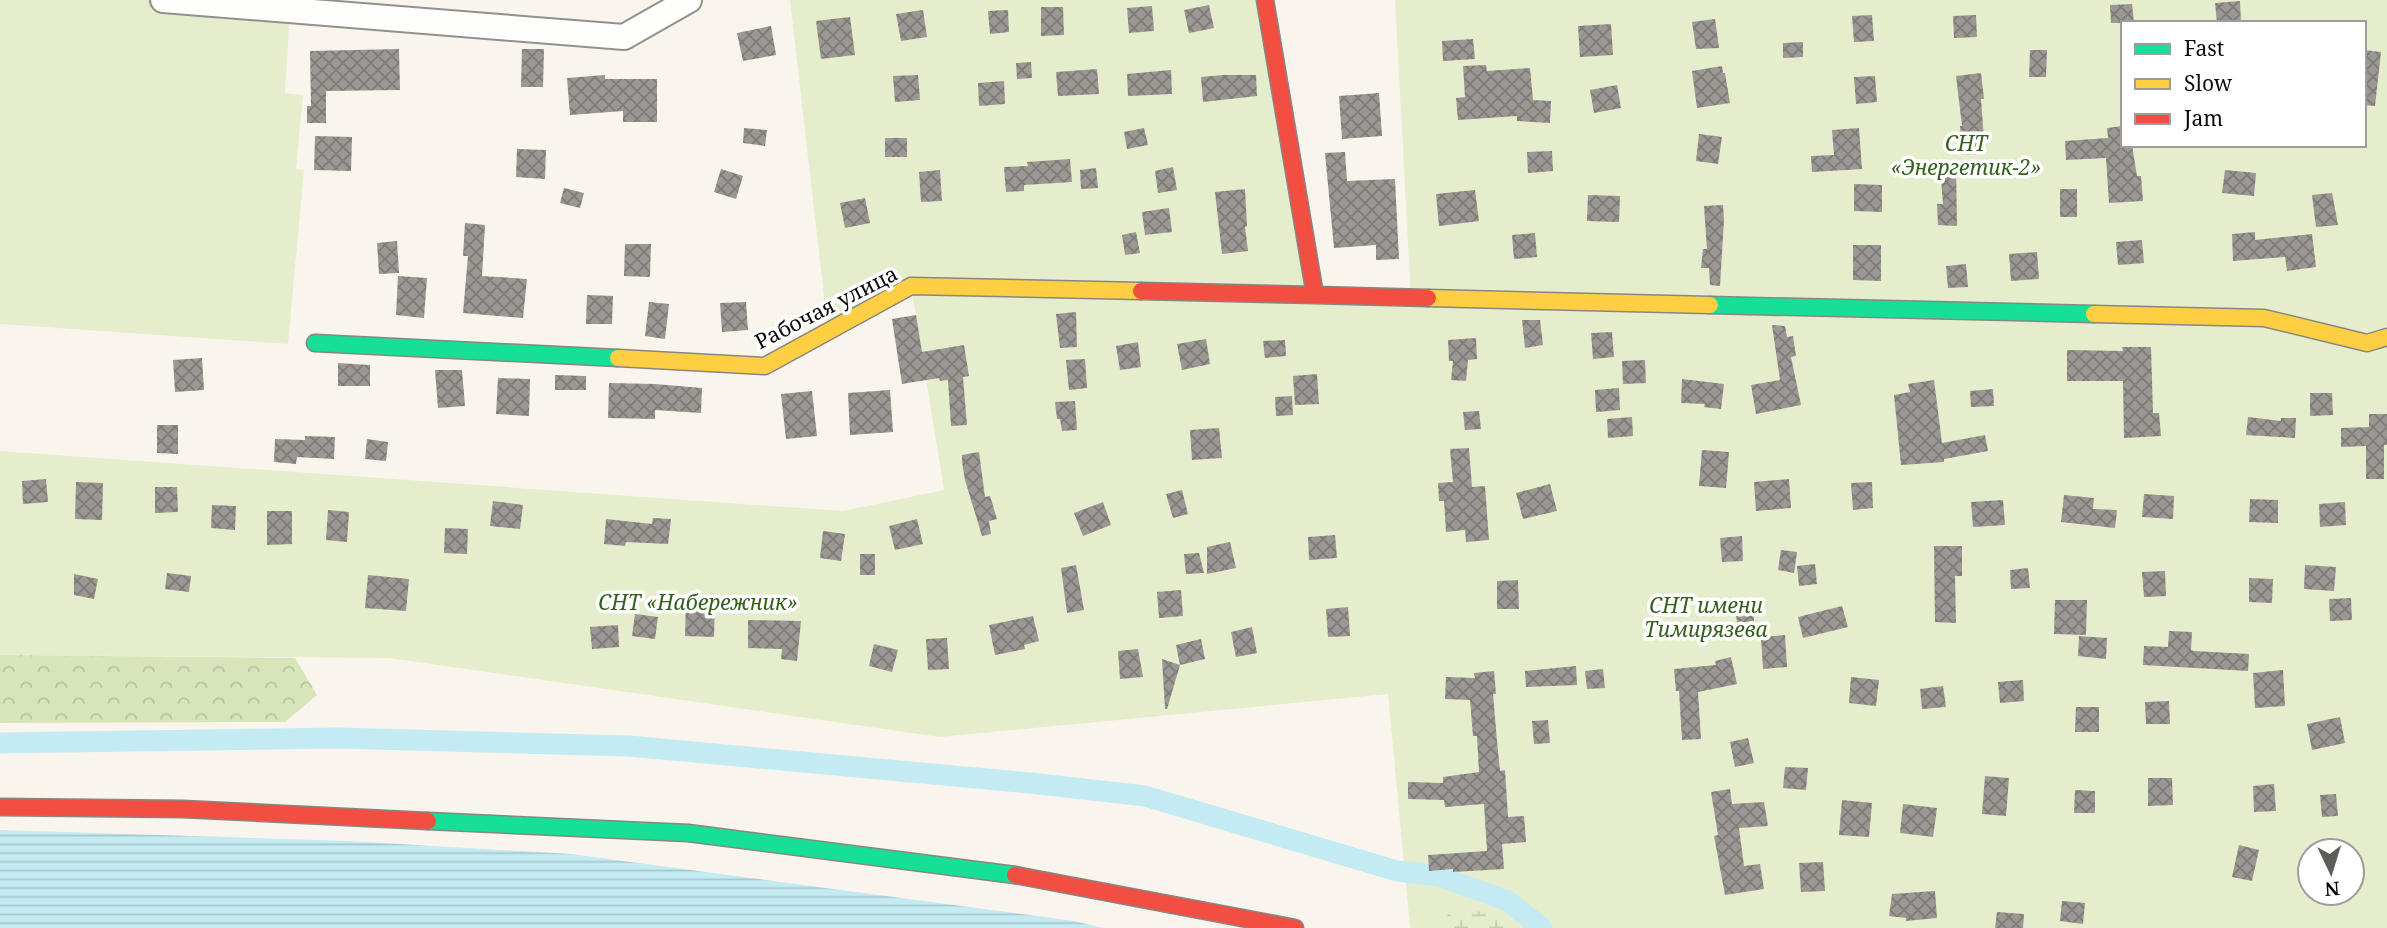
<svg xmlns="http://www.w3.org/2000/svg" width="2387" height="928" viewBox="0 0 2387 928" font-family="'Noto Serif',serif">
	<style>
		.grass { fill: #e6edcd; fill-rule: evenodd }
		.forest { fill: url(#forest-crowns) }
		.wetland { fill: url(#wetland-marsh) }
		.water { fill: url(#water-rules) }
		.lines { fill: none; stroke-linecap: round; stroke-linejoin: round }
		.canal { stroke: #c4eaf3; stroke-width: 21 }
		.building { fill: url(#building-cross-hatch) }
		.street-casing { stroke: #92908c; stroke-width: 28 }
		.fast-casing { stroke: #888683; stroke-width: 19 }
		.slow-casing { stroke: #888683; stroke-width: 19 }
		.jam-casing { stroke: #888683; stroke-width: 19 }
		.street { stroke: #fefefc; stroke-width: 24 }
		.fast { stroke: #16e098; stroke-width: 16 }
		.slow { stroke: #ffcf43; stroke-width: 16 }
		.jam { stroke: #f24e42; stroke-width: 16 }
		.labels { text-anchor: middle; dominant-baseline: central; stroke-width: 7; stroke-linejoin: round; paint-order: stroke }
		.park-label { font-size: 21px; font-style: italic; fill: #35601c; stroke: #fff }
		.street-label { font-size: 21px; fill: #0a0a0a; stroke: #fff }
	</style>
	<defs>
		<pattern id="forest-crowns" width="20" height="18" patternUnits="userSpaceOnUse" patternTransform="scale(1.75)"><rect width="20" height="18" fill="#d8e5bb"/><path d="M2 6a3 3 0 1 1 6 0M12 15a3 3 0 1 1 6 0" fill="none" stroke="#b8c39f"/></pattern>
		<pattern id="wetland-marsh" width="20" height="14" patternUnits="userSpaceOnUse" patternTransform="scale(1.75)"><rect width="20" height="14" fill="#e6edcd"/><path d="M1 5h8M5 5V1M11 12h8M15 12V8" fill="none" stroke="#c4caaf"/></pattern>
		<pattern id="water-rules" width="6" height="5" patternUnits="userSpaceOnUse" patternTransform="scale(1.75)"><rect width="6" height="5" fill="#c4eaf3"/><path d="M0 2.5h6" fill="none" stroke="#a7c7cf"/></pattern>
		<pattern id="building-cross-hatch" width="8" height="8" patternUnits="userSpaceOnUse" patternTransform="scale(1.75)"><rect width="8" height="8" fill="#9b9894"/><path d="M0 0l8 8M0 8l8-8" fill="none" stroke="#7d7a77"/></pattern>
	</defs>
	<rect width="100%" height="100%" fill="#f9f5ed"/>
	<path class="grass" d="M0,0H163L290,10L285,93L303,95L296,169L304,170L288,344L0,324Z
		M790,0H1265L1315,295L1411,298L1395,0H2387V928H1410L1388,694L940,737L389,658L0,655V451L843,511L944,490L911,286L828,331ZM2123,23H2364V145H2123ZM2310,851H2352V893H2310Z"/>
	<path class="forest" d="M0,655L295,658L317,695L285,722L0,723Z"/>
	<path class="wetland" d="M1447,904L1548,928H1448Z"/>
	<path class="water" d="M0,830L348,841L571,854L1074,921L1103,928H0Z"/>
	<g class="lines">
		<path class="canal" d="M0,743L338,738L629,746L1030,783L1145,796L1397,871L1439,876L1508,901L1542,928"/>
	</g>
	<path class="building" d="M2240,1L2241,23H2217L2215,3Z
		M2132,4L2134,23H2111L2110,5Z
		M1209,5L1214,28L1189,33L1184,10Z
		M1152,6L1154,31L1129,33L1127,8Z
		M1041,7H1063L1064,35L1041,36Z
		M923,10L927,37L901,41L896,14Z
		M1008,10L1009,32L990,34L988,11Z
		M1872,15L1874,41L1854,42L1852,16Z
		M1976,15L1977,37L1954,38L1953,16Z
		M850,17L855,55L821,59L816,21Z
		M1715,19L1719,48L1696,49L1692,22Z
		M1611,24L1613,55L1580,57L1578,26Z
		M771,26L776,55L743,61L737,33Z
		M1473,39L1475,59L1443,61L1442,41Z
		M1803,42V57L1783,58V43Z
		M399,49L400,90L326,91V123H307V106H311L310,51Z
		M522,49H544L543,87H521Z
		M2030,50H2047L2046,77H2029Z
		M2364,50L2381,52L2375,106L2364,105Z
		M1031,62L1032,78L1017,79L1016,63Z
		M1486,65L1487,71L1530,68L1533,100L1551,101L1550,123L1517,121V116L1458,120L1456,98L1465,97L1463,66Z
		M1722,66L1723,73H1725L1730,103L1697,108L1692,71Z
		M1097,69L1099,94L1058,96L1056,72Z
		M1171,70L1172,94L1128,96L1127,74Z
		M1981,73L1984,99H1981L1985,154L1962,155L1960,126H1962L1956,76Z
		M605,75V79H657V122H623V111L570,115L567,78Z
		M918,75L920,100L895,102L893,76Z
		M1223,75H1256L1257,96L1203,102L1201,77Z
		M1875,76L1877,102L1856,104L1854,77Z
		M1004,81L1005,104L979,106L978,83Z
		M1617,85L1621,108L1594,113L1590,90Z
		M1379,93L1382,136L1342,139L1339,96Z
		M2123,126V145H2132L2137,176H2141L2143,201L2109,203L2106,158L2066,160L2065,141L2108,138L2107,128Z
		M744,128L767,130L765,146L743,143Z
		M1144,128L1148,145L1127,149L1124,132Z
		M1859,128L1862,169L1812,172L1811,156L1834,155L1832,130Z
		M1699,134L1722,137L1718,164L1696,161Z
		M315,136L352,137L351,171L314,170Z
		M885,138H907V157H885Z
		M517,149L546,150L545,179L516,177Z
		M1552,151L1553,171L1528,173L1527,152Z
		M1345,152L1347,181L1395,179L1399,259L1376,260V245L1334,248L1325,153Z
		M1070,159L1072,182L1024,185V191L1006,192L1004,167L1028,166L1027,162Z
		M1956,165L1957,226L1938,225L1937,204H1943L1940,166Z
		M1173,167L1177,190L1158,193L1155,171Z
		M1096,168L1098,188L1081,189L1080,170Z
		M721,169L743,176L736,199L714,192Z
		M940,170L942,201L921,202L919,172Z
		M2225,170L2256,173L2254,196L2222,193Z
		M1854,184L1882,185V212L1854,211Z
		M564,188L584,193L580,208L560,203Z
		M1245,189L1247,226L1245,227L1248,251L1222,254L1215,192Z
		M2060,189H2077V217H2060Z
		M1475,190L1479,221L1439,226L1436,194Z
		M2332,193L2338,225L2316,227L2312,195Z
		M1588,195L1620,196L1619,222L1587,221Z
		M865,198L870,223L845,228L840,203Z
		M1723,205L1724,220L1720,286L1710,285L1709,268H1701L1703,249H1707L1704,206Z
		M1169,208L1172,232L1145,235L1142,212Z
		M465,223L485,225L482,276L527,279L523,318L463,313L468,256H463Z
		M1136,232L1140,253L1125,255L1122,235Z
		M2255,232V240L2312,234L2316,267L2287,271L2285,257L2233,261L2232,234Z
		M1535,233L1537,257L1514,259L1512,235Z
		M2142,240L2144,263L2118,265L2116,242Z
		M397,241L399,273L379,274L377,243Z
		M625,244H651L650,277L624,276Z
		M1853,245H1881V281L1853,280Z
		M2037,252L2039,279L2011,281L2009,254Z
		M1966,264L1968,287L1948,288L1946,266Z
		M398,276L427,278L424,318L396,315Z
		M587,295L613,296L612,324H586Z
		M649,302L669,304L665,339L645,336Z
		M746,302L748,330L722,332L720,303Z
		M1076,312L1077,347L1060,348L1056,314Z
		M916,315L922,352L964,345L969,376L963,377L967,425L951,426L948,380L940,381L939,378L902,384L892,319Z
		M1522,320H1540L1543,345L1525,348Z
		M1772,325L1785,326L1787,337L1793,336L1796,356L1791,357L1801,405L1756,414L1751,385L1780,380Z
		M1612,332L1614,357L1593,359L1591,333Z
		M1476,338L1477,359L1468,360L1466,381L1451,380L1453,361H1449L1448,340Z
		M1206,339L1210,364L1182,370L1177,344Z
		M1285,340L1286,356L1265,358L1263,341Z
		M1138,342L1141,367L1120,370L1116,346Z
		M2122,347H2151L2153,413H2159L2161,436L2124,438L2123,381H2067V350L2123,351Z
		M202,358L204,390L175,392L173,360Z
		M1085,359L1087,388L1069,390L1066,360Z
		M1645,360L1646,383L1623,384L1622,361Z
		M338,363L370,365V386H338Z
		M435,370H462L465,406L438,408Z
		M1317,374L1319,404L1295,405L1293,376Z
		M555,375L586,376V390H555Z
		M498,378L530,379L529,416L496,414Z
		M1682,379L1724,384L1721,409L1704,407L1705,404L1681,403Z
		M1934,380L1942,443L1985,435L1988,451L1944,459V462L1901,465L1894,395L1910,392L1908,384Z
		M609,383L655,384L702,388L701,413L655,410V419L608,418Z
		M1619,388L1620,410L1596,412L1595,390Z
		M1993,389L1994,406L1971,407L1970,391Z
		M890,390L893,432L850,435L848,393Z
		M812,391L817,436L786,439L781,394Z
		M2310,393H2332L2333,415L2310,416Z
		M1292,396L1293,415L1276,416L1275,397Z
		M1075,401L1077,430L1062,431L1060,419H1057L1055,402Z
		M1479,411L1481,429L1465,430L1463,412Z
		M2369,414H2387V445H2384V479H2366V446L2341,447V428L2369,427Z
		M1632,417L1633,436L1608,438L1607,419Z
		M2248,417L2281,421V418H2296L2295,438L2246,435Z
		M157,425H178V454L157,453Z
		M1219,428L1222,458L1192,460L1190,430Z
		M305,436L335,437L334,459L297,457L296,464L274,462L275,439L305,440Z
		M367,439L388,442L386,461L365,459Z
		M1469,448L1472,487L1485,486L1489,540L1466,542L1465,530L1446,532L1444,501H1439L1438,483L1453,482L1450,449Z
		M1702,450L1729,452L1726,488L1699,486Z
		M979,452L985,497L990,496L997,519L989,521L991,534L982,536L965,480L962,462V455Z
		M46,479L48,502L23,504L22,481Z
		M1789,479L1791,508L1756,511L1754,482Z
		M76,482L103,483L102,520L75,519Z
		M1872,482L1873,508L1853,510L1851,483Z
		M1550,484L1557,511L1523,519L1516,493Z
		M155,487H177L178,512L155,513Z
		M1182,490L1188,514L1173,518L1166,494Z
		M2144,494L2174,496L2173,519L2142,517Z
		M2064,495L2094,498L2093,509L2117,510L2115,528L2061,522Z
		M2250,499L2278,500V523L2249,522Z
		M2003,500L2005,525L1973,527L1971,502Z
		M493,501L523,505L520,529L490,526Z
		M1103,502L1111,525L1083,536L1074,513Z
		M2345,502L2346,525L2320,527L2319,504Z
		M212,505L236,506L235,530L211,528Z
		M328,510L349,512L347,542L326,540Z
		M267,511H292V544L267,545Z
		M653,518L671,519L668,544L626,542L625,546L604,544L606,519L652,524Z
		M917,519L923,544L895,550L889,526Z
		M445,528L468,529L467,554L444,553Z
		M823,531L845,534L841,561L820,558Z
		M1335,535L1337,558L1309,560L1308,537Z
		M1742,536L1743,561L1722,562L1720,538Z
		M1230,542L1236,568L1207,574V547Z
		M1934,546H1962V576H1955L1956,623L1935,622Z
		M1781,550L1797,552L1794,573L1778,570Z
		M1199,553L1204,573L1186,574L1184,554Z
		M860,554H875V575H860Z
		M1815,564L1817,584L1799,586L1797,566Z
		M1076,565L1084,610L1067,613L1061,568Z
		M2305,565L2336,567L2334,591L2304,589Z
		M2028,568L2030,588L2011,589L2010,570Z
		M2165,571L2166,596L2144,597L2142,572Z
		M167,573L191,576L189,592L165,589Z
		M74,574L98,579L94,599L74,595Z
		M368,575L409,579L406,611L365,608Z
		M2249,578L2273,579L2272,603L2249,602Z
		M1518,580L1519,609H1497V581Z
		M1181,590L1183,616L1159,618L1157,592Z
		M2351,598L2352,620L2330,621L2329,599Z
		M686,599L715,601L714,637L685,636Z
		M2055,600H2087L2086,635L2054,634Z
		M1753,604L1754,621L1737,623L1735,605Z
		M1842,606L1848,627L1803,638L1798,617Z
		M1348,607L1350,636L1328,637L1326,609Z
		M635,614L658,617L655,639L632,636Z
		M1033,616L1039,641L1024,645L1025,649L995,655L989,625Z
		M748,620L801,621L797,661L781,659L782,649L748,648Z
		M618,625L619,647L592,649L590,627Z
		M1252,627L1257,653L1236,657L1231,632Z
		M2169,631L2192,632L2191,650L2194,651L2249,654L2248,671L2143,665L2144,646L2168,647Z
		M1785,635L1787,667L1763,669L1761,637Z
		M2079,636L2107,638L2106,659L2078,656Z
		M947,638L949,669L928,670L926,639Z
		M1201,639L1205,659L1180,665L1176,645Z
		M874,644L898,650L892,672L869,666Z
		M1138,649L1143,677L1120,679L1118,651Z
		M1731,657L1737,684L1698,692L1701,739L1682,740L1679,691H1676L1674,669L1716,665L1715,661Z
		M1162,659L1180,665L1167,709H1165Z
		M1576,666L1577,685L1526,687L1525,671Z
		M1603,669L1605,688L1587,689L1585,671Z
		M2283,670L2285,706L2255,708L2253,673Z
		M1494,671L1496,694H1493L1497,741L1500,771L1505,770L1508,817L1524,816L1526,842L1502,844L1504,869L1453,872V869L1429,871L1428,855L1487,851L1484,804L1445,807L1444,800L1408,799V782L1443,783V777L1479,772L1477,736H1473L1470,700L1445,699L1446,677L1475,678L1474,673Z
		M1851,677L1879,680L1876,706L1849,703Z
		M2023,680L2024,701L2000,703L1998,682Z
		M1943,686L1946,707L1922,709L1920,689Z
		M2169,701L2170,724H2146L2145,702Z
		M2076,707H2099V732H2075Z
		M2340,717L2345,743L2312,750L2307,724Z
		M1548,720L1550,743L1534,744L1532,721Z
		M1748,738L1754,763L1735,767L1730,742Z
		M1785,767L1808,768L1806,790L1783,788Z
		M1985,776L2009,778L2006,816L1982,814Z
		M2148,778H2172L2173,805L2148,806Z
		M2274,784L2276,811L2254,812L2253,786Z
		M1730,789L1732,804L1764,802L1768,826L1739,828L1744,866L1760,864L1764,889L1725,895L1714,836L1718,835L1711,792Z
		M2075,790L2095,791V813H2074Z
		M2336,794L2338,816L2322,817L2320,795Z
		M1842,800L1872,803L1869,837L1839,835Z
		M1903,804L1937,808L1933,837L1900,833Z
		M2239,845L2259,850L2252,881L2232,877Z
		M1823,862L1825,891L1801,892L1799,863Z
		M1935,891L1937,918L1906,921V918L1889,916L1892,894Z
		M2062,901L2085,903L2083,924L2060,921Z
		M1997,912L2024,914L2023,928H1995Z"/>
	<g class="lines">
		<g class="street-casing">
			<path id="street" d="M163,0L624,37L689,0"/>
		</g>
		<g class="fast-casing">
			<path id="fast" d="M1710,305L2094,314
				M315,343L618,358
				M428,821L688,833L1015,875"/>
		</g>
		<g class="slow-casing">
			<path id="slow" d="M1428,298L1710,305
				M2094,314L2264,318L2367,343L2387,337
				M618,358L765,366L911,286L1141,291"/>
		</g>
		<g class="jam-casing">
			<path id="jam" d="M1265,0L1315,295L1428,298
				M1141,291L1315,295
				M0,807L183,809L428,821
				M1015,875L1295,928"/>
		</g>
		<use href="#street" class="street"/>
		<use href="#fast" class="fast"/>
		<use href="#slow" class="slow"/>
		<use href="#jam" class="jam"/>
	</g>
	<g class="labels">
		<g class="park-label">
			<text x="1966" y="143">СНТ<tspan x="1966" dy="24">«Энергетик-2»</tspan></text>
			<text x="698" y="602">СНТ «Набережник»</text>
			<text x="1706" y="605">СНТ имени<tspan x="1706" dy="24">Тимирязева</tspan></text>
		</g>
		<g class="street-label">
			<text transform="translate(826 307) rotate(-27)">Рабочая улица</text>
		</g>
	</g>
	<rect x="2121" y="21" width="245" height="126" fill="#ffffff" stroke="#9d9d9d" stroke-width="2"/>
	<rect x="2135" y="44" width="35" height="10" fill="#16e098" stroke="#9d9d9d" stroke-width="2"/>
	<text x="2184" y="56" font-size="21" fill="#0a0a0a">Fast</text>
	<rect x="2135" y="79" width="35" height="10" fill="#ffcf43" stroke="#9d9d9d" stroke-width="2"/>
	<text x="2184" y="91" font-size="21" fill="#0a0a0a">Slow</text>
	<rect x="2135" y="114" width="35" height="10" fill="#f24e42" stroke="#9d9d9d" stroke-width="2"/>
	<text x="2184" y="126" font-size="21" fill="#0a0a0a">Jam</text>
	<g transform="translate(2331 872) rotate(176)"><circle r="33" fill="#ffffff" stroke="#9d9d9d" stroke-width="2"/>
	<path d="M0-5L12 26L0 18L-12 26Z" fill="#5e5c59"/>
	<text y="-10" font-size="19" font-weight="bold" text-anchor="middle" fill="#0a0a0a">N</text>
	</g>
</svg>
